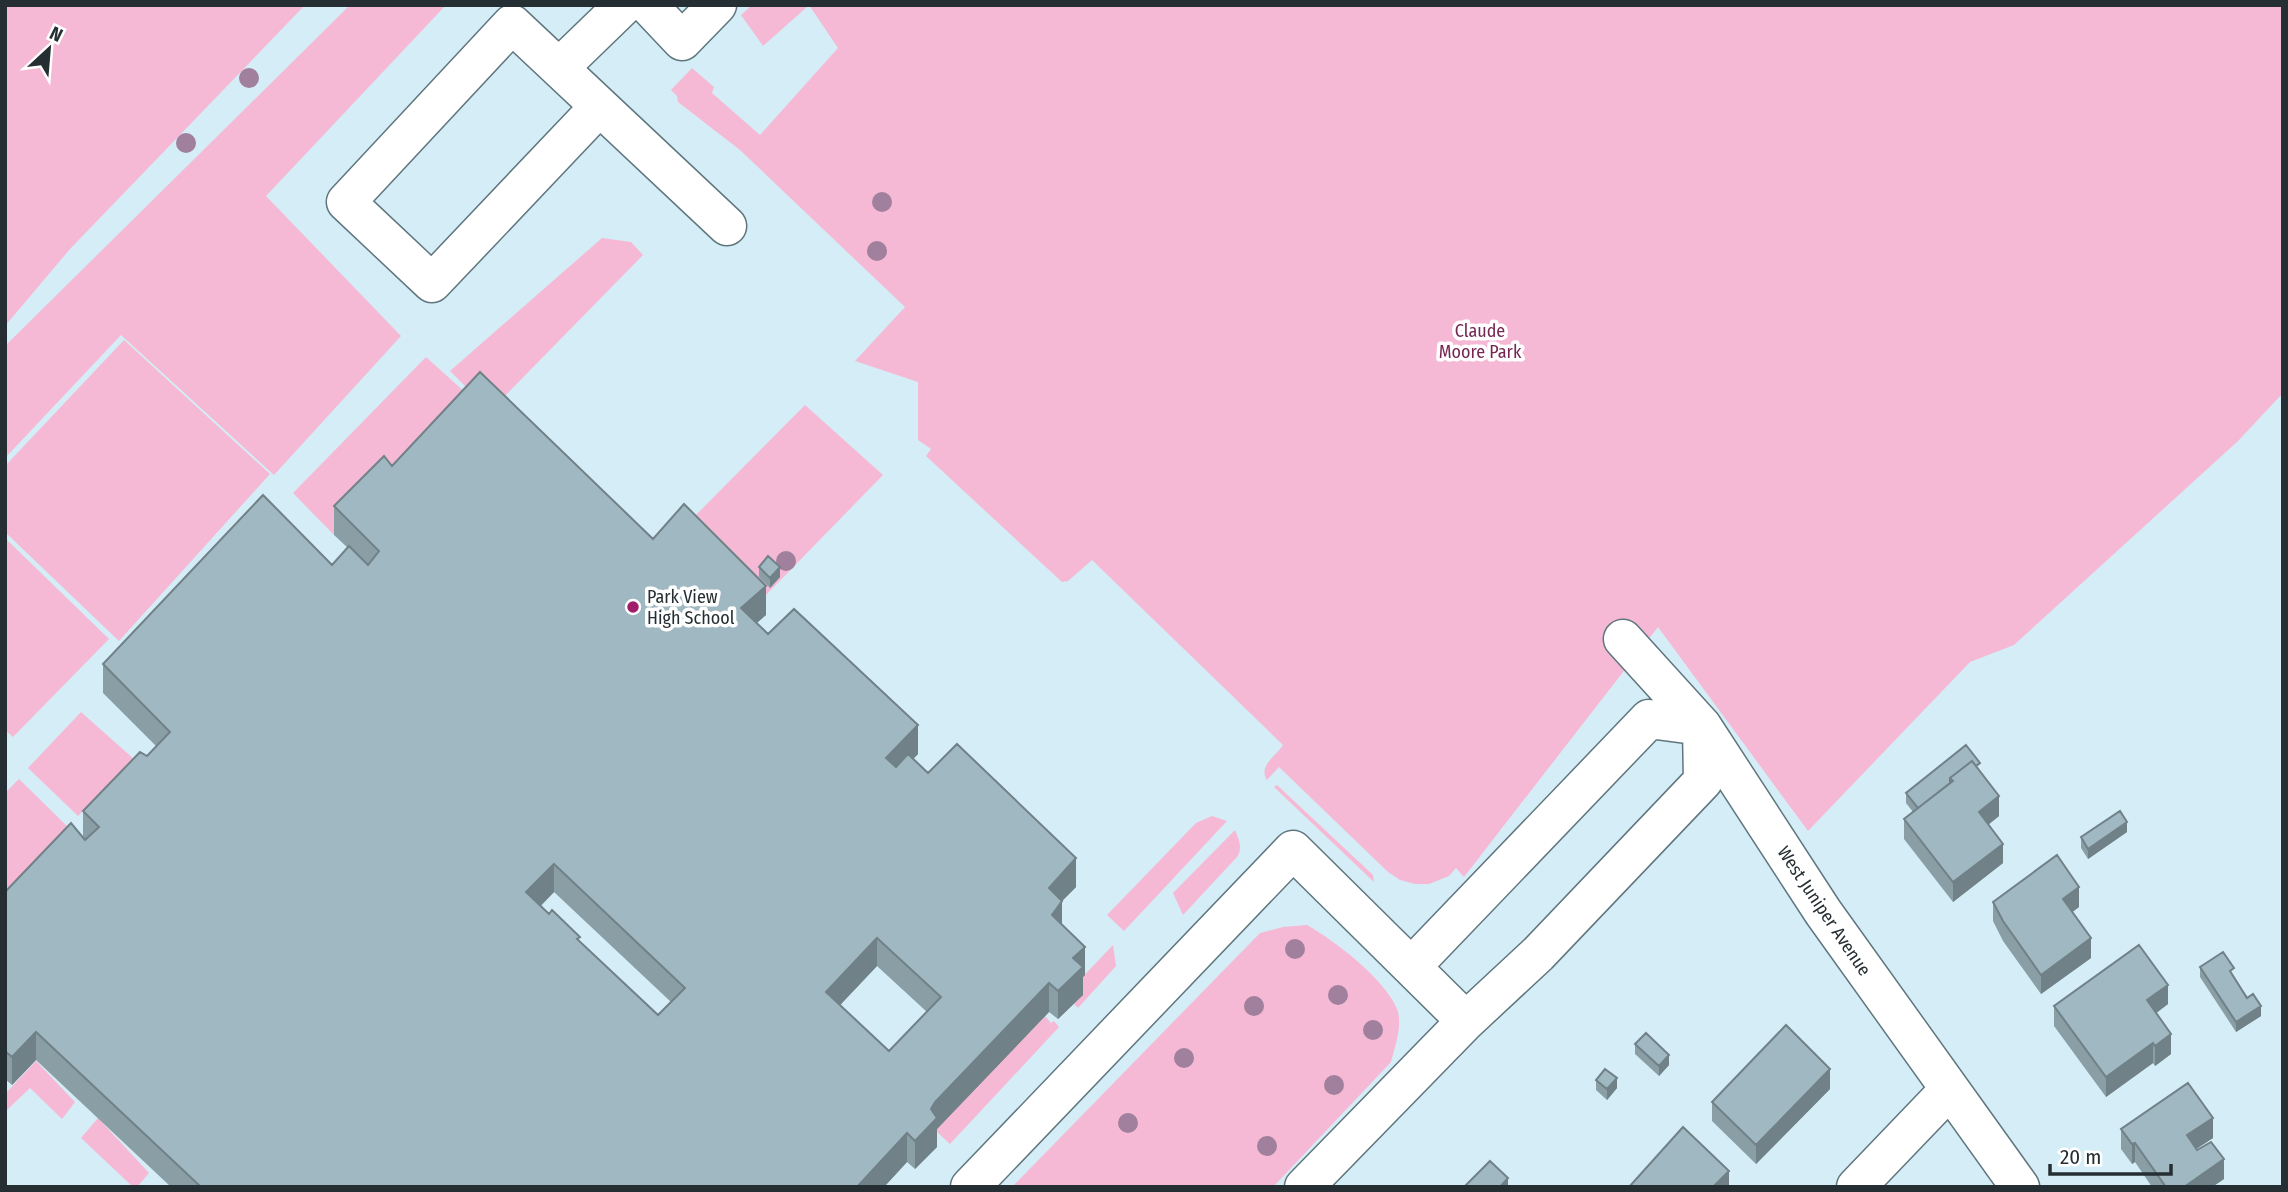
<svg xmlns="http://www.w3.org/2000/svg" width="2288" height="1192" viewBox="0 0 2288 1192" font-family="'Fira Sans Condensed',sans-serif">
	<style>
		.green { fill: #f6b9d5 }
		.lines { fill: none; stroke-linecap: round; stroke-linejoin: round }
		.minor-casing { stroke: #60767e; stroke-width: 41 }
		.minor { stroke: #fff; stroke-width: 38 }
		.tree { fill: #a0809c }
		.wall { fill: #8a9ea6; fill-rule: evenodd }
		.shaded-wall { fill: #708187 }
		.building { fill: #a0b8c1; stroke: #708187; stroke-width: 2; fill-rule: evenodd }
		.poi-dot { fill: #a11d6c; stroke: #fff; stroke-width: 2.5 }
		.labels { text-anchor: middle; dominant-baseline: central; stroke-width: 7; stroke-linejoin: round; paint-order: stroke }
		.park-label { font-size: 18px; fill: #762652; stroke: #fff }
		.poi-label { font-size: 18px; fill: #252e32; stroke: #fff; text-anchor: start }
		.street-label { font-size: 18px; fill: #252e32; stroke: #fff }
	</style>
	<rect width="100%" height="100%" fill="#d4edf6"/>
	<path class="green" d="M5,5H305L70,249L5,326Z
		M350,5H446L266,196L401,336L274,475L121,335L5,458V346Z
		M752,5H806L807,7L763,46L741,15Z
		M809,5H2283V393L2238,441L2014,645L1970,662L1808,831L1658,627L1464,877L1456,868L1449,876L1429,884H1415L1400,880L1388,872L1279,767L1267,780C1258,766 1275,757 1283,745L1092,560L1068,581L1062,582L926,456L931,449L918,440V382L855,361L905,307L740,150L678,102L677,96L671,90L692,68L714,87L712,93L760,135L838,48Z
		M602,238L631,242L643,255L494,407L480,401L450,371Z
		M124,340L270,474L119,641L5,532V466Z
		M426,357L477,403L334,535L293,493Z
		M805,405L883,475L764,597L688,523Z
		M5,538L109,639L13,737L5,730Z
		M81,712L135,760L78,816L28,768Z
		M19,779L68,827L5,895V793Z
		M1277,785L1373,875L1374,882L1274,787Z
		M1212,816L1227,821L1124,931L1107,915L1196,823Z
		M1235,830C1239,840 1243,847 1237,857L1183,915L1173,893Z
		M1307,925C1335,941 1385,979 1397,1009C1403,1024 1395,1047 1391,1062L1273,1187H1012L1260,933L1283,927Z
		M1113,945L1116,966L1078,1008L1074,1004L1083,995L1073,987Z
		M1045,1016L1051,1023L1054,1021L1059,1027L950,1144L935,1130Z
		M36,1061L75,1102L62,1119L30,1088L7,1110L5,1109V1094Z
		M98,1118L149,1173L137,1187H133L81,1138Z"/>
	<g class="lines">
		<g class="minor-casing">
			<path id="minor" d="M648,5L682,41L717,5
				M559,68L624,5
				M599,107L432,283L346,202L512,24L727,226
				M1623,639L1702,726L1823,912L2020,1187
				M970,1187L1293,850L1466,1021
				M1304,1187L1466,1021L1538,954L1703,781L1702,726L1649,719L1412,966
				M1856,1187L1949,1090"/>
		</g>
		<use href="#minor" class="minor"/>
	</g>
	<g class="tree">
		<circle cx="249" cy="78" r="10"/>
		<circle cx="186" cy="143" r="10"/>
		<circle cx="882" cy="202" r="10"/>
		<circle cx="877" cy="251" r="10"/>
		<circle cx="786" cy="561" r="10"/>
		<circle cx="1295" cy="949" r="10"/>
		<circle cx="1338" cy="995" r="10"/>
		<circle cx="1254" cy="1006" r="10"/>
		<circle cx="1373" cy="1030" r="10"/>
		<circle cx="1184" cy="1058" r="10"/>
		<circle cx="1334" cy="1085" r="10"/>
		<circle cx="1128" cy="1123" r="10"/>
		<circle cx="1267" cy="1146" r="10"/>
	</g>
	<path class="wall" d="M392,466L653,539L766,615L757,623L768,634L918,754L913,759L928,773L1076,887L1062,901V925L1085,975L1083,977V995L1058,1019L1049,1012L937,1129V1147L915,1169L907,1162L884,1187H171L36,1060L12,1085L5,1079V892L83,838V811L147,756L156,746L103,693V664L332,565L348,548L334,535V506ZM554,892L671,1002L658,1015L541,906ZM877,966L927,1012L889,1051L840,1005Z
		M759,567L780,577L770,588L759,577Z
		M1966,745L1980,771L1999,816L1988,825L2003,863L1953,902L1904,839V819L1913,812L1906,803V793Z
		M2127,832L2088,859L2081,848V837Z
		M1993,902L2079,907L2072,912L2091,958L2041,994L2003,941L1993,921Z
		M2200,967L2234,978L2261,1016L2236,1032L2200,977Z
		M2168,1004L2156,1013L2171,1054L2155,1066L2153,1063L2106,1097L2054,1026V1006Z
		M1635,1044L1669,1065L1659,1076L1635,1054Z
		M1596,1080L1617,1088L1607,1100L1596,1090Z
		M1830,1089L1756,1164L1712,1121V1102Z
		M2121,1129L2213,1138L2196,1149L2224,1179L2212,1187H2152L2135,1162L2132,1164L2121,1149Z"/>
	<path class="shaded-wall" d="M780,567V577L770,588V578Z
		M766,586V615L741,636V608Z
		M918,725V754L886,786V758Z
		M1999,796V816L1979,832V812Z
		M2127,822V832L2088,859V849Z
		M2003,844V863L1953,902V882Z
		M1076,858V887L1062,901V929L1052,944L1049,888Z
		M554,864V892L526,920V892Z
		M2079,887V907L2063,919V899Z
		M877,938V966L826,1020V992Z
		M2091,938V958L2041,994V975Z
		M1085,947V975L1083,977V995L1058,1019V991L1073,958Z
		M1049,983V1012L937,1129V1147L915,1169V1141L935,1102Z
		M2168,985V1004L2147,1020V1000Z
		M2261,1006V1016L2236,1032V1022Z
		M36,1032V1060L12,1085V1057Z
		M2171,1034V1054L2155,1066V1046Z
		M2153,1043V1063L2106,1097V1077Z
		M1669,1055V1065L1659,1076V1066Z
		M1830,1069V1089L1756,1164V1145Z
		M1617,1078V1088L1607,1100V1089Z
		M2213,1118V1138L2187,1155V1135Z
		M907,1133V1162L884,1187H857Z
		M2135,1143V1162L2132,1164V1144Z
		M2224,1159V1179L2212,1187H2184Z
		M1729,1171V1187H1713Z
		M1508,1178V1187H1500Z"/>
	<path class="building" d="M480,372L653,539L684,504L766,586L741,608L768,634L794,609L918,725L886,758L896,767L908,754L928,773L957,744L1076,858L1049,888L1062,901L1052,915L1085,947L1073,958L1083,967L1058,991L1049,983L935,1102L931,1109L937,1118L915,1141L907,1133L857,1187H201L36,1032L12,1057L5,1051V892L71,823L85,840L99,827L83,811L140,752L147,756L170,732L103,664L263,495L332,565L349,546L368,565L379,551L334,506L384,456L392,466ZM554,864L685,988L658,1015L577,939L580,937L552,910L549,914L526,892ZM877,938L941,997L889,1051L826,992Z
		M768,556L780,567L770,578L759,567Z
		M1966,745L1980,763L1976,766L1972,761L1950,778V783L1918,808L1906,793Z
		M1972,761L1999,796L1979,812L2003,844L1953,882L1904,819L1953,781L1950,778Z
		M2120,811L2127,822L2088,849L2081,837Z
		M2057,855L2079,887L2063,899L2091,938L2041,975L2003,921L1993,902Z
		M2139,945L2168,985L2147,1000L2171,1034L2155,1046L2153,1043L2106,1077L2054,1006Z
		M2223,952L2234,968L2230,971L2247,998L2253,994L2261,1006L2236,1022L2200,967Z
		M1786,1025L1830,1069L1756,1145L1712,1102Z
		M1646,1033L1669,1055L1659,1066L1635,1044Z
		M1605,1069L1617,1078L1607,1089L1596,1080Z
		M2188,1083L2213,1118L2187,1135L2197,1150L2211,1142L2224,1159L2184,1187H2166L2135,1143L2132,1144L2121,1129Z
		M1683,1127L1729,1171L1713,1187H1629Z
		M1490,1161L1508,1178L1500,1187H1464Z"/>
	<circle class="poi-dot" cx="633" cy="607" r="7"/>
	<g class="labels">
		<g class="park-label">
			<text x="1480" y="331">Claude<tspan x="1480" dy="21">Moore Park</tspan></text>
		</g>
		<g class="poi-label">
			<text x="647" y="597">Park View<tspan x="647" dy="21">High School</tspan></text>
		</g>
		<g class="street-label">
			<text transform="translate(1824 911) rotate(56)">West Juniper Avenue</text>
		</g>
	</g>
	<rect width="2288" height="1192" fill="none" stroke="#252e32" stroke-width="14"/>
	<g transform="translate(49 49) rotate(26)" stroke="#ffffff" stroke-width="5" paint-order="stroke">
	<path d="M0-5L12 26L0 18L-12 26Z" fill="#252e32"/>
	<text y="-10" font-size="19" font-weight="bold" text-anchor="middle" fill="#252e32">N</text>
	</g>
	<path d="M2050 1164v10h121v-10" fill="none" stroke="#252e32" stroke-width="3.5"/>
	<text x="2060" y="1164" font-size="21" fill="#252e32" stroke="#ffffff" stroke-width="5" paint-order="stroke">20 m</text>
</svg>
